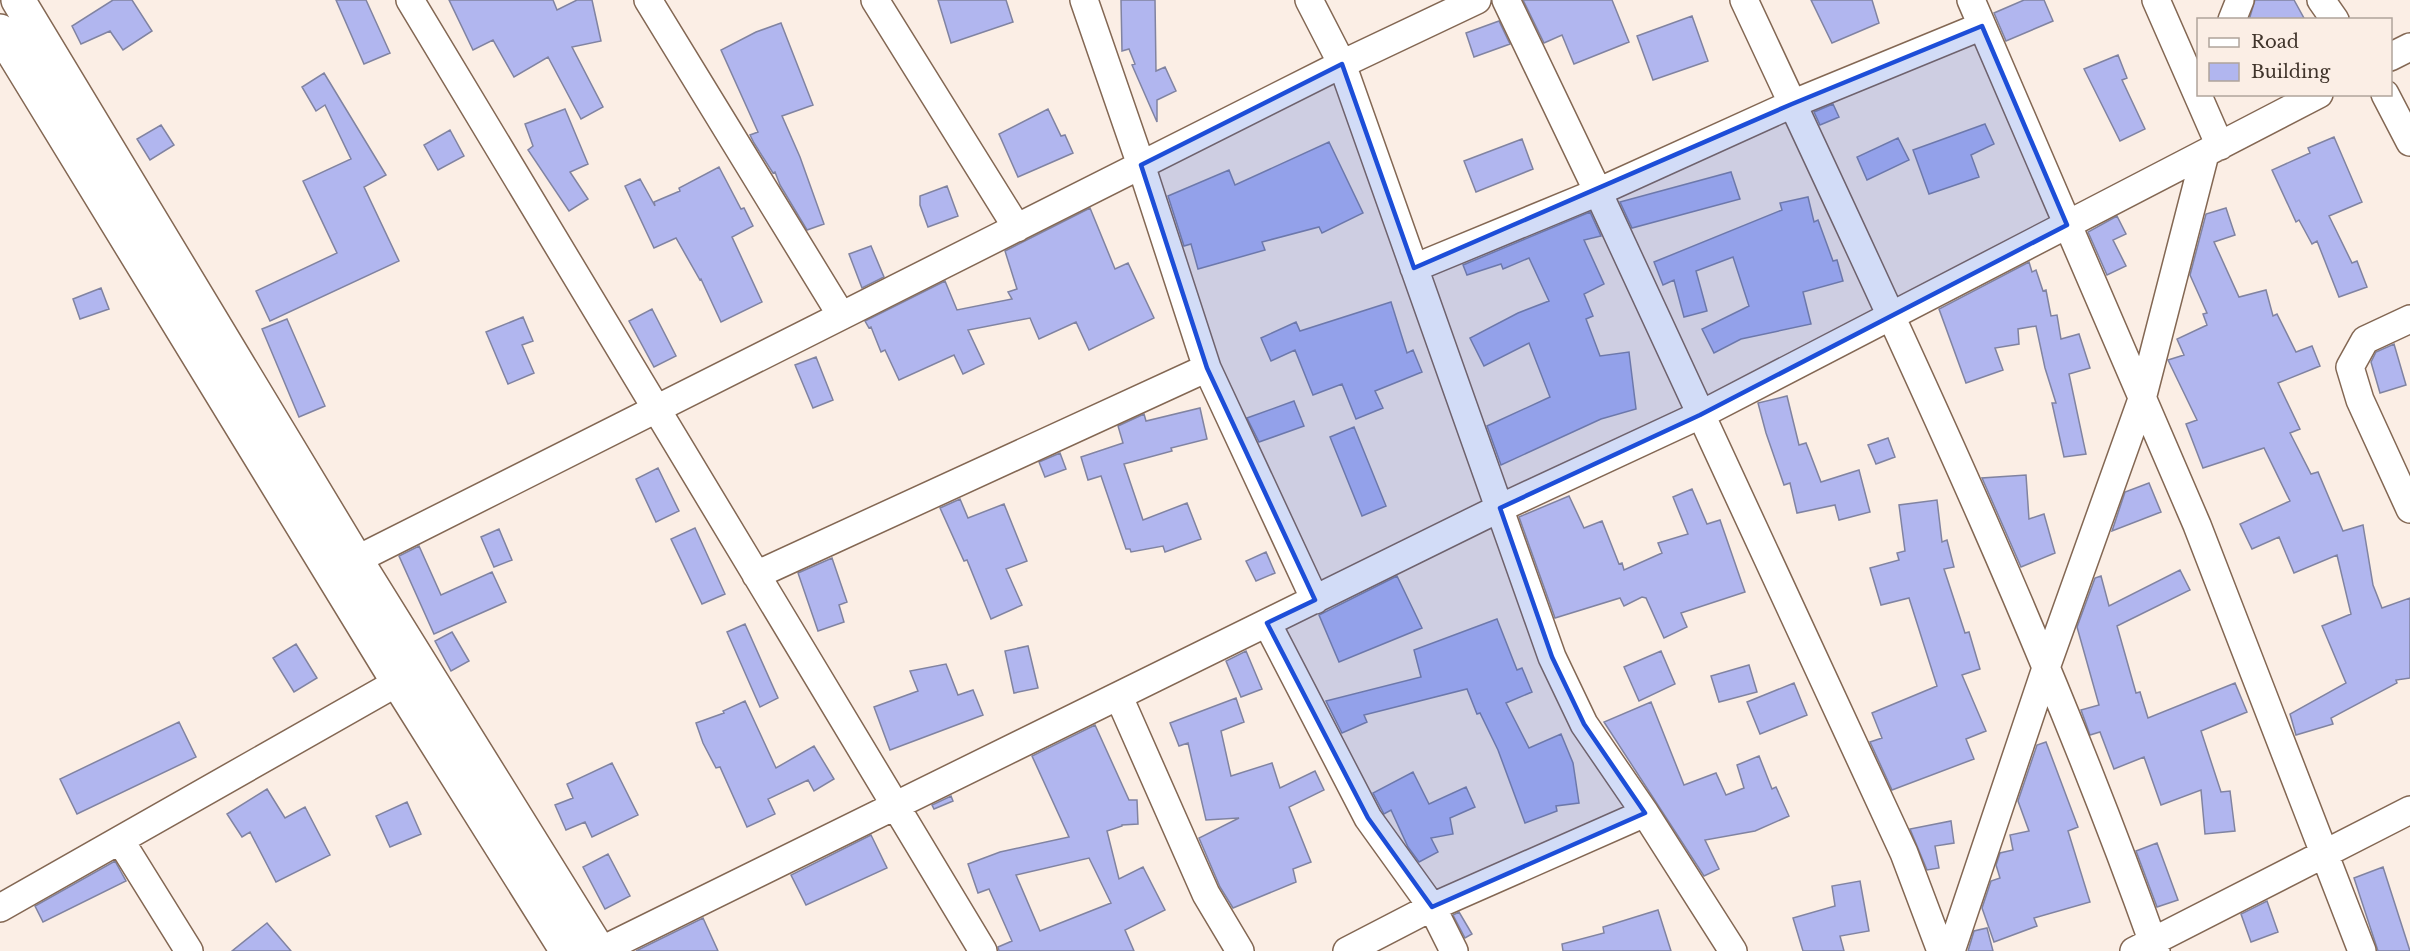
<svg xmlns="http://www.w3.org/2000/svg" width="2410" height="951" viewBox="0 0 2410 951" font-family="'Libre Baskerville',serif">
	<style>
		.building { fill: #b1b6ef; stroke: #8083a1; stroke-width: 1.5; fill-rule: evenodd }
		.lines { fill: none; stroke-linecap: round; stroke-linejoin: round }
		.minor-casing { stroke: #836753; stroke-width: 30 }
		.secondary-casing { stroke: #836753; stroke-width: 36 }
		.minor { stroke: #fff; stroke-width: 27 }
		.secondary { stroke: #fff; stroke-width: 33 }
		.marked { fill: #1d4ed8; fill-opacity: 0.2; stroke: #1d4ed8; stroke-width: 4.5; stroke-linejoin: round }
	</style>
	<rect width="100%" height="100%" fill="#fbeee5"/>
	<path class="building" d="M113,0H132L152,31L123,50L110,31L81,44L72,26Z
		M336,0H366L390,53L364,64Z
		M449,0H553L557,10L577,0H592L601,41L572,47L603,107L581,119L548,57L514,77L493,40L473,50Z
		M938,0H1006L1013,22L951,43Z
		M1121,0H1155L1156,71L1165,67L1176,91L1157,100V122L1132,65L1135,64L1129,49L1122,51Z
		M1523,0H1612L1629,42L1574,64L1562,35L1544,43Z
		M1811,0H1872L1879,23L1832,43Z
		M2024,0H2044L2053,21L2006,41L1994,13Z
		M2255,0H2294L2305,20H2249Z
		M1692,16L1708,61L1653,80L1637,36Z
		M1499,21L1510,44L1474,57L1466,33Z
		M781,23L813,105L782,116L800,157L824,224L807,230L780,185L775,172L773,173L754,143L750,135L758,132L721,50L756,32Z
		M2118,55L2127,78L2122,80L2145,129L2120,141L2084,69Z
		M324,73L386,175L364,187L399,261L270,321L256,291L337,253L303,181L351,159L325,105L316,111L302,87Z
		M1833,104L1839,117L1820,125L1814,112Z
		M565,109L588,164L570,172L588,199L569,211L528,150L533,146L525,124Z
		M1048,109L1061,136L1065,135L1073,153L1018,177L999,134Z
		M1985,124L1994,144L1971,155L1979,177L1929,194L1913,150Z
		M161,125L174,145L150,160L137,139Z
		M450,130L464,156L438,170L424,145Z
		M2334,137L2362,202L2329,216L2352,263L2357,261L2367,287L2339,297L2317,241L2312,244L2299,220L2296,222L2272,170L2310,153L2308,148Z
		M1898,138L1909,160L1867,180L1857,157Z
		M1522,139L1533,169L1476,192L1464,161Z
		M1329,142L1363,213L1322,233L1319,227L1262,242L1265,250L1198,269L1191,244L1184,246L1168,196L1229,170L1235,185Z
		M719,167L741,209L744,208L753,226L732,237L762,302L721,322L701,279L700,280L676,238L654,248L625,186L640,179L655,206L654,202L680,191L679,188Z
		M1731,172L1740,199L1632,228L1620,202Z
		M947,186L958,216L928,227L920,205V196Z
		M1808,197L1814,222L1818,220L1833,261L1837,260L1843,281L1803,292L1811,324L1741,339L1714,353L1702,329L1749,306L1733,257L1696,271L1707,311L1684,317L1674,280L1663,285L1654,262L1782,210L1780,203Z
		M1090,208L1115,269L1128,263L1154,318L1089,350L1076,322L1039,339L1030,318L968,330L984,364L963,374L954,355L899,380L885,350L881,352L871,327L869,328L865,321L945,281L957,310L1012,299L1008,292L1017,289L1005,251Z
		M2226,208L2235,235L2214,242L2239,297L2266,290L2273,316L2277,314L2296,352L2312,346L2320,366L2278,383L2300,429L2290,433L2311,474L2318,472L2343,531L2363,525L2373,585L2382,608L2410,598V678L2396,680L2397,683L2331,718L2333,724L2296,735L2290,714L2346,683L2322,626L2351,614L2337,555L2294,573L2279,537L2252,549L2240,524L2290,501L2264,448L2203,468L2186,424L2197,420L2168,360L2184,355L2177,339L2207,325L2203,314L2207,313L2190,275L2206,214Z
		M1590,212L1601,236L1584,240L1604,284L1584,294L1593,316L1586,319L1600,356L1629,352L1636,409L1601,419L1501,465L1487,426L1550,397L1529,343L1484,366L1470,338L1518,313L1549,301L1529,258L1503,269L1501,264L1467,275L1463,265Z
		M2117,216L2126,234L2113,240L2126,266L2107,275L2088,232Z
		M871,246L884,277L862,288L849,254Z
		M2029,262L2032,272L2036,270L2043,291L2046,290L2051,316L2057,315L2061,339L2079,334L2090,368L2069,374L2086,454L2064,457L2052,403H2056L2045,368L2036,326L2018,329L2019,344L1995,348L2003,370L1966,383L1939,309Z
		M101,288L109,309L80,319L73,299Z
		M1391,302L1407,353L1413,350L1422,372L1375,391L1383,408L1356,419L1342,384L1313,395L1295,350L1271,361L1261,338L1296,322L1300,331Z
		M652,309L676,356L654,367L629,321Z
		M523,317L533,341L522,345L534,373L508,384L486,332Z
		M287,319L325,406L299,417L262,329Z
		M2394,344L2406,385L2380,393L2371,362L2376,352Z
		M816,357L833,400L813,408L795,365Z
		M1787,396L1799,445L1806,443L1821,482L1859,470L1870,512L1839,520L1835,505L1797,513L1790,483L1784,485L1766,433L1758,403Z
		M1294,401L1304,426L1259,442L1247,418Z
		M1200,408L1207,439L1171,448L1172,451L1124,464L1143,520L1187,503L1201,539L1165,552L1163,546L1131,552L1130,549H1126L1101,476L1088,480L1081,457L1123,443L1118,426L1144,414L1146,421Z
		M1354,427L1386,506L1362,516L1330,437Z
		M1888,438L1895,457L1876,464L1868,445Z
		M1060,453L1066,469L1045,477L1039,462Z
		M658,468L679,511L656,522L636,479Z
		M2026,475L2029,519L2044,514L2055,553L2021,567L1982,478Z
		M2149,483L2161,512L2112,531L2125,492Z
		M1692,489L1707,524L1720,520L1745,592L1681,613L1687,627L1664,638L1646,598L1642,597L1624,606L1620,598L1555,618L1519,517L1569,496L1584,528L1602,521L1619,564L1622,563L1624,570L1662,553L1658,543L1688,534L1673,497Z
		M960,499L968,518L1004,504L1027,561L1006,569L1022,605L991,619L967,560L964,561L940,508Z
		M1937,500L1942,542L1947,540L1954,567L1944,569L1965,633L1969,632L1980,669L1962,675L1986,731L1966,739L1974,759L1892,790L1870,742L1882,738L1872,713L1937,686L1909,598L1881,605L1870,568L1899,560L1897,553L1905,551L1899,505Z
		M695,528L725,594L702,604L671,539Z
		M499,529L512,560L494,567L481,537Z
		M419,546L441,595L492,572L506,602L434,634L399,556Z
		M1266,552L1275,573L1256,581L1246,561Z
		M832,558L847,602L839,605L844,622L818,631L798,573Z
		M2180,570L2190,590L2117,626L2136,693L2140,692L2148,718L2235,683L2247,712L2201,731L2221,792L2230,791L2235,831L2205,834L2201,790L2161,805L2144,757L2114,769L2100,732L2090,735L2081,710L2099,705L2077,627L2095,578L2101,576L2109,606Z
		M1397,576L1422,628L1339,662L1319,615Z
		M1497,619L1517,670L1522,668L1532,692L1506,703L1529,748L1561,734L1573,763L1579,803L1556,806L1557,811L1525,823L1498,750L1480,713L1477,714L1467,689L1364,715L1367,722L1342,733L1326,701L1421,677L1414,650Z
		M745,624L778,698L760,707L727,632Z
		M452,632L469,661L451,671L435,641Z
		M296,644L317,678L294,692L273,658Z
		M1028,646L1038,688L1014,693L1005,651Z
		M1246,651L1262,689L1241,697L1226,661Z
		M1661,651L1675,684L1639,701L1624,667Z
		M946,664L958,695L973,690L983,715L890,750L874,707L918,691L910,671Z
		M1749,665L1757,692L1719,702L1711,676Z
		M1794,683L1807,715L1760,734L1747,702Z
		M1236,698L1244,722L1221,731L1231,776L1272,763L1280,788L1315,771L1324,790L1289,807L1311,862L1293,869L1296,882L1233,908L1220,887L1199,838L1239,818L1206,820L1188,743L1179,746L1170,723Z
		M745,701L776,768L814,746L834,779L814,791L808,780L768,799L775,814L747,827L720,767L716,768L703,743L696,723L724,713L723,711Z
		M1651,702L1684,785L1716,773L1726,795L1744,788L1737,765L1759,756L1772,789L1776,787L1789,816L1755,831L1705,840L1719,869L1704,876L1604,722Z
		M179,722L196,757L77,814L60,779Z
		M1095,725L1129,800H1137L1138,824L1122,825V826L1107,831L1119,879L1143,867L1165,910L1125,930L1134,951H999L998,947L1012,941L989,889L978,893L968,864L1000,852L1069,837L1032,756ZM1089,858L1111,903L1040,931L1016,875Z
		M2046,742L2078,827L2068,831L2090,902L2034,918L2037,926L1994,942L1982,908L1991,881L2000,878L1996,865L2000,853L2013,850L2010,835L2029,831L2018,801L2037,745Z
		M612,763L638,815L592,837L585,822L566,830L555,805L573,798L567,784Z
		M1413,772L1429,804L1466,787L1475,807L1450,818L1453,834L1431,838L1438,852L1419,862L1408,847L1391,810L1384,814L1373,793Z
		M267,789L285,818L305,807L330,855L276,882L250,832L242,837L227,814Z
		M951,796L953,801L934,809L932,805Z
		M407,802L421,834L390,847L376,816Z
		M1951,821L1954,843L1935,846L1939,868L1927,870L1910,829Z
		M871,835L887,868L806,905L791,875Z
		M2157,843L2178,900L2157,907L2136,851Z
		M608,854L630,896L605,909L583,867Z
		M115,861L126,881L43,922L35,906Z
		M2383,867L2410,951H2378L2354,878Z
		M1860,881L1869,931L1840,936L1844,951H1803L1793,918L1835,906L1832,886Z
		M2267,901L2278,932L2251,942L2241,914Z
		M1658,910L1671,951H1563L1562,944L1604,933L1603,927Z
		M1459,912L1472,934L1465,938L1453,915Z
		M703,918L718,951H636Z
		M267,923L291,951H232Z
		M1987,928L1993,951H1968L1974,931Z"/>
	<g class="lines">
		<g class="minor-casing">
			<path id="minor" d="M410,0L983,951
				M648,0L841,315
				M875,0L1017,228
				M1084,0L1141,165L1207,368L1315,600
				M1309,0L1342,64L1552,657L1584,724L1645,813L1733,951
				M1506,0L1598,192L1904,853L1941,951
				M1744,0C1890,313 2040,625 2156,951
				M1971,0L2197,525L2362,951
				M2156,0L2220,146
				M2321,0L2335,20
				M2232,20L2240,0
				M2390,57L2410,47
				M2385,94L2410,142
				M1414,268L1598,192L1792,104L1982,26
				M2410,319L2365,340L2350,367L2360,400L2410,509
				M356,560L1342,64L1477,0
				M756,575L1207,368
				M1267,623L1368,818L1432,907L1454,951
				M1119,697L1206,894L1240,951
				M120,840L189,951
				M0,908L398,682
				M600,951L1500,508L1700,415L2319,94
				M1347,951L1432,907L1645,813
				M1951,951L2047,665L2142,399L2205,154
				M2134,951L2410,810"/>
		</g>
		<g class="secondary-casing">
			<path id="secondary" d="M18,0L356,560L599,951
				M0,31L398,682L567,951"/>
		</g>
		<use href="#minor" class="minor"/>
		<use href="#secondary" class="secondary"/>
	</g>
	<path class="marked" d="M1982,26L2067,225L1700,415L1500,508L1552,657L1584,724L1645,813L1432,907L1368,818L1267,623L1315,600L1207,368L1141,165L1342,64L1414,268L1792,104Z"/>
	<rect x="2197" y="18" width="195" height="78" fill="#fbeee5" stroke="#b0a49b" stroke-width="1.5"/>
	<rect x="2209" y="38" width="30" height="9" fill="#ffffff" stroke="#b0a49b" stroke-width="1.5"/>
	<text x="2251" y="48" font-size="18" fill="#40342b">Road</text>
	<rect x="2209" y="63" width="30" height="18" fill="#b1b6ef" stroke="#b0a49b" stroke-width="1.5"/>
	<text x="2251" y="78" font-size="18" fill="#40342b">Building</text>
</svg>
